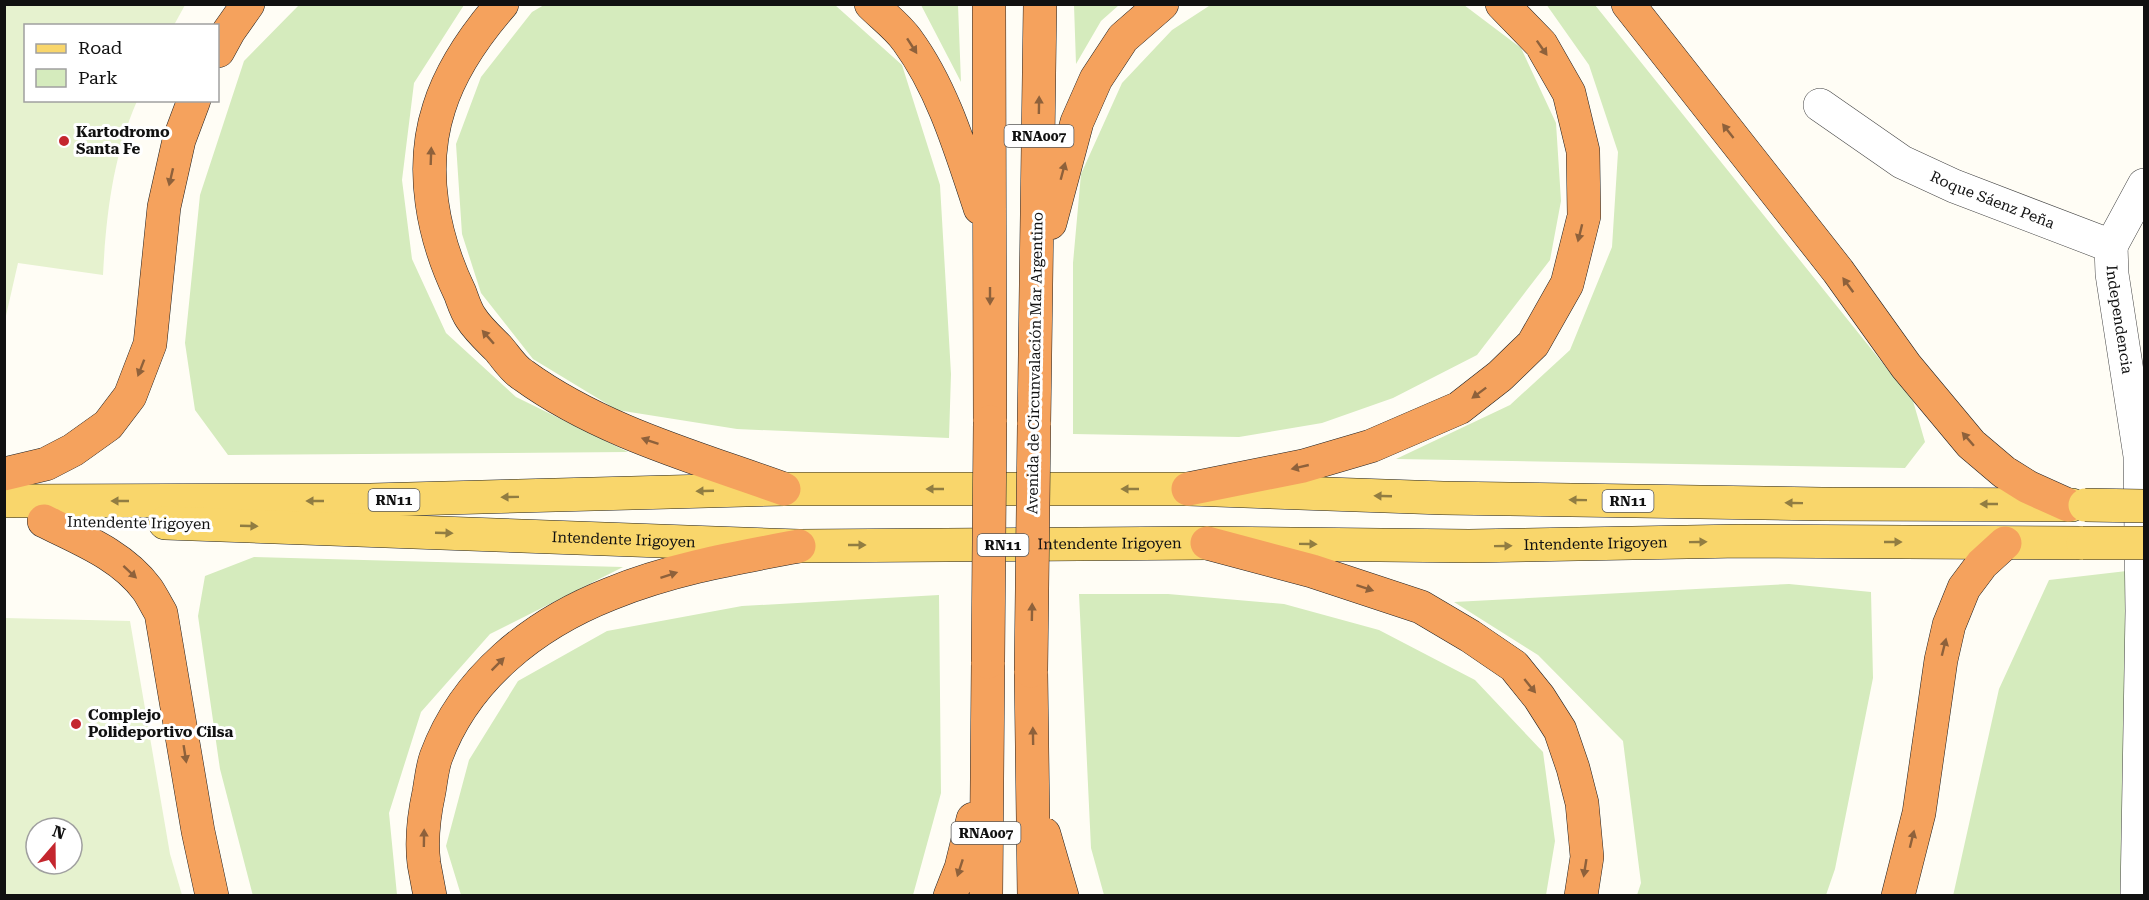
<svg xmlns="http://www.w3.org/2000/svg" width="2149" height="900" viewBox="0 0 2149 900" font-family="'Roboto Serif',serif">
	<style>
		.green { fill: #d5ebbd }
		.pitch { fill: #e6f2cf; fill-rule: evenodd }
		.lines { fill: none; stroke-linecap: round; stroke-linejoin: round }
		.minor-casing { stroke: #444; stroke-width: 34 }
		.major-casing { stroke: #222; stroke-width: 34 }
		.highway-casing { stroke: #222; stroke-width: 34 }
		.minor { stroke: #fff; stroke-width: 33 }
		.major { stroke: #f9d66b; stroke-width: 33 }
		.highway { stroke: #f5a25d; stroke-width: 33 }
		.major-bridge-casing { stroke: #222; stroke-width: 34; stroke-linecap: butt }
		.highway-bridge-casing { stroke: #222; stroke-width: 34; stroke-linecap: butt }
		.major-bridge { stroke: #f9d66b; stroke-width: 33 }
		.highway-bridge { stroke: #f5a25d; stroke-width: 33 }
		.oneway { fill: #8e613b }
		.oneway2 { fill: #917d42 }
		.poi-dot { fill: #c4262e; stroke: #fff; stroke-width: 2 }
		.labels { text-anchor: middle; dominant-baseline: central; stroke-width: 6; stroke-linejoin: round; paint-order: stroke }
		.shield { fill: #fff; stroke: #585858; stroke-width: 1.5 }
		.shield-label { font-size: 14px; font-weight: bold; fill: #111 }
		.poi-label { font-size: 15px; font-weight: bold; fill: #111; stroke: #fff; text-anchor: start }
		.street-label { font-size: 15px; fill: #111; stroke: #fff }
	</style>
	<rect width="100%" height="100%" fill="#fffdf5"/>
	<path class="green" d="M1212,4L1464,5L1521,48L1556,123L1561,201L1550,260L1477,355L1393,398L1322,423L1239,437L1073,434V263L1081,174L1122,83L1172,30Z
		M1546,4L1595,5L1913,401L1925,442L1905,468L1396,459L1510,405L1570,350L1612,247L1618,152L1589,65Z
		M299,5H464L414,83L402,180L412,259L446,333L516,397L628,452L228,455L195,410L185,343L200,195L244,61Z
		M544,5H835L902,65L940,185L951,374L949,438L737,429L617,410L533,359L481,293L462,234L456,144L481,77L532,12Z
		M921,5H958L961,82Z
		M1074,5H1119L1101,21L1076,64Z
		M254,557L623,567L490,634L421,712L389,813L397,895L253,896L220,769L198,616L205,576Z
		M2144,569V895L1953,896L1999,689L2049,580Z
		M1789,584L1871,592L1873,678L1835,869L1826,895H1637L1641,883L1623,741L1538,655L1454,602Z
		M1079,594H1168L1284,604L1379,630L1475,680L1543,752L1555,841L1546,895H1104L1091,848Z
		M939,595L941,793L913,895H461L446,846L469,760L518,681L607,631L742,606Z"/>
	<path class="pitch" d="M5,4L185,5L174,25L26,26V100L137,101C113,156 106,216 103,275L18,263L5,320Z
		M5,618L130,621L170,854L182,895H5ZM36,828H72V864H36Z"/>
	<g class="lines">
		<g class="minor-casing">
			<g id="minor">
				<path id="s1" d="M1820,105L1902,162L1954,186L2111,246L2144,185"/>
				<path id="s2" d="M2111,246L2112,274L2140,456L2142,611L2137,896"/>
			</g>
		</g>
		<g class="major-casing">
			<g id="major">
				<path d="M4,501L371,500L784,489H1188L1443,498L1822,504L2072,505"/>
				<path id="s3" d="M165,523L799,546L1207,543L1469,546L1741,541L2083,543"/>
			</g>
		</g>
		<g class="highway-casing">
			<path id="highway" d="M502,4C475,35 451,69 439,108C419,169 433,237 460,293C463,301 466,311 471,318C478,329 489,339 498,348C506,357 513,369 523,375C600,431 695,457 784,489
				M871,4C883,16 898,27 907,40C943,89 961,151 980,208
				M989,4L990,422
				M1628,4L1838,271L1906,366L1971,444L2004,472L2028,487L2068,505
				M218,51L229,31L248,4
				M1050,223L1077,122L1096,79L1123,38L1162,4
				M1034,425L1040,4
				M4,474L46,464L73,450L108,425L130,396L150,344L164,207L179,140L194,100
				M1188,489L1303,466L1371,446L1459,408L1500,376L1533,344L1567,284L1584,216L1583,151L1569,93L1541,44L1502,4
				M44,521C80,539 122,555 147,589C152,596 156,605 161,613L198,831L212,896
				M1207,543L1312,571L1421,607L1470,636L1514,666L1539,697L1560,730L1573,768L1582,803L1587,857L1581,896
				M1031,671L1034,896
				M1044,834L1062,896
				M430,896C428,885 426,875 424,864C421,841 424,815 429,792C431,781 432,768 436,757C465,678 534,624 610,594C671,569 735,558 799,546
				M950,896L961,868L973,819
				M986,896L988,662
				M1898,896L1919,813L1941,660L1949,625L1964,588L1982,564L2005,543"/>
		</g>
		<use href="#minor" class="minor"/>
		<use href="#major" class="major"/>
		<use href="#highway" class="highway"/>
		<g class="major-bridge-casing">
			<path id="major-bridge" d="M2085,505L2144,506
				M2083,543H2144"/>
		</g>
		<g class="highway-bridge-casing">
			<path id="highway-bridge" d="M988,662L990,422
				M1031,671L1034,425"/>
		</g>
		<use href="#major-bridge" class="major-bridge"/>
		<use href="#highway-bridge" class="highway-bridge"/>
	</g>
	<defs><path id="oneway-solid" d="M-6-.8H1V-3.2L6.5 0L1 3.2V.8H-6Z" transform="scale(1.5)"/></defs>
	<g class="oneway">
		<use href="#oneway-solid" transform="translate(912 46) rotate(57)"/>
		<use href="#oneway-solid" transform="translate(1542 48) rotate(55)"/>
		<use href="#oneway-solid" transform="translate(1039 105) rotate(-89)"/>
		<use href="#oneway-solid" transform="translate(1728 131) rotate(-128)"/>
		<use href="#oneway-solid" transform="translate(431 156) rotate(-88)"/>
		<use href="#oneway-solid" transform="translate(1063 171) rotate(-75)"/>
		<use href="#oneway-solid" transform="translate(171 177) rotate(103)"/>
		<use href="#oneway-solid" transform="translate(1580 233) rotate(104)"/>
		<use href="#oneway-solid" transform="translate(1848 285) rotate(-126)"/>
		<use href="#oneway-solid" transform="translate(990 296) rotate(90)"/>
		<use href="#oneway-solid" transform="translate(488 337) rotate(-131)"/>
		<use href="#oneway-solid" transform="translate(141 368) rotate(111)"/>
		<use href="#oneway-solid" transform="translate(1479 393) rotate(143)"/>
		<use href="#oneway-solid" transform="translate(1968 439) rotate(-131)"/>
		<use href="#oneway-solid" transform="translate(650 441) rotate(-161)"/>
		<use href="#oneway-solid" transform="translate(1300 467) rotate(167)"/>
		<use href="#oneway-solid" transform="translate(130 572) rotate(43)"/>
		<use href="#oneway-solid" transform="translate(669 575) rotate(-18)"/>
		<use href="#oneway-solid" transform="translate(1365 588) rotate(18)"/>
		<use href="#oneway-solid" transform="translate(1032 612) rotate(-89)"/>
		<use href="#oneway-solid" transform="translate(1944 647) rotate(-76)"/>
		<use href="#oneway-solid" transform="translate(498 664) rotate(-45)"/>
		<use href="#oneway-solid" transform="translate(1530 686) rotate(51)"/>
		<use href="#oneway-solid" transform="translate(1033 736) rotate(-91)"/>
		<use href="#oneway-solid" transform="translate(185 754) rotate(81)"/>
		<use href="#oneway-solid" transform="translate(424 838) rotate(-89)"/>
		<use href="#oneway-solid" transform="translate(1912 839) rotate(-76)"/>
		<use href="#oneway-solid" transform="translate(960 868) rotate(108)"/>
		<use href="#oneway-solid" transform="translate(1585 868) rotate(99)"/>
	</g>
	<g class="oneway2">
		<use href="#oneway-solid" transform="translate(935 489) rotate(-180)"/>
		<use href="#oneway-solid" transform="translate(1130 489) rotate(-180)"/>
		<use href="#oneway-solid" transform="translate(705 491) rotate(178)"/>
		<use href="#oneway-solid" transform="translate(1383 496) rotate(-178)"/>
		<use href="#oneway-solid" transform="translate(510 497) rotate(179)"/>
		<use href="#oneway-solid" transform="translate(1578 500) rotate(-179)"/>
		<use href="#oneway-solid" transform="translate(120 501) rotate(-180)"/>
		<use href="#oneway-solid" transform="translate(315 501) rotate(180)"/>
		<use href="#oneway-solid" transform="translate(1794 503) rotate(-179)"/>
		<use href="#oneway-solid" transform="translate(1989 504) rotate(-180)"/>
		<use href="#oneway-solid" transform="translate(249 526) rotate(2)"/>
		<use href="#oneway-solid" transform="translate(444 533) rotate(2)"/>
		<use href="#oneway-solid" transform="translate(1698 542) rotate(-1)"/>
		<use href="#oneway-solid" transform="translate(1893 542)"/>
		<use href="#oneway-solid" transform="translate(1308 544) rotate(1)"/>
		<use href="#oneway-solid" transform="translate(857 545)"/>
		<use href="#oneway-solid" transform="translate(1503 546) rotate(-1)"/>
	</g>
	<g class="poi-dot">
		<circle cx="64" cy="141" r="6"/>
		<circle cx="76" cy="724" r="6"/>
	</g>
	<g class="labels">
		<g class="shield">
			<rect x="1004.5" y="125" width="69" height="22" rx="4.5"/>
			<rect x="368.5" y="489" width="51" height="22" rx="4.5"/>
			<rect x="1602.5" y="490" width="51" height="22" rx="4.5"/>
			<rect x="977.5" y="534" width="51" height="22" rx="4.5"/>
			<rect x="951.5" y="822" width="69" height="22" rx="4.5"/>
		</g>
		<g class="shield-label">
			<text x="1039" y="136">RNA007</text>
			<text x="394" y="500">RN11</text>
			<text x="1628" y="501">RN11</text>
			<text x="1003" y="545">RN11</text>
			<text x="986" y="833">RNA007</text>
		</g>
		<g class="poi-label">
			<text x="76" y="132">Kartodromo<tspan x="76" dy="17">Santa Fe</tspan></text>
			<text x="88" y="715">Complejo<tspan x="88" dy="17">Polideportivo Cilsa</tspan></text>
		</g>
		<g class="street-label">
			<text stroke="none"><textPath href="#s1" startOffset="198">Roque Sáenz Peña</textPath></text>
			<text stroke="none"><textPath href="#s2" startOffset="74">Independencia</textPath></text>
			<text transform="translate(1035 363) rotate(-89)">Avenida de Circunvalación Mar Argentino</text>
			<text transform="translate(139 523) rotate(1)">Intendente Irigoyen</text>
			<text stroke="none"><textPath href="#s3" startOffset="459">Intendente Irigoyen</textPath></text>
			<text stroke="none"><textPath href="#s3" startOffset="945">Intendente Irigoyen</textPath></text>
			<text stroke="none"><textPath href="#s3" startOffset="1431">Intendente Irigoyen</textPath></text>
		</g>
	</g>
	<rect width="2149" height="900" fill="none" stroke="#111111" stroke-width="12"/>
	<rect x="24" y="24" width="195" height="78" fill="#ffffff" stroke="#a0a0a0" stroke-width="1.5"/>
	<rect x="36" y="44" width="30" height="9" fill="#f9d66b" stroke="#a0a0a0" stroke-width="1.5"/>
	<text x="78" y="54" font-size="18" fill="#111111">Road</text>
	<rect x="36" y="69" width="30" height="18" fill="#d5ebbd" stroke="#a0a0a0" stroke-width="1.5"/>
	<text x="78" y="84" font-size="18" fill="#111111">Park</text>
	<g transform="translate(54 846) rotate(20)"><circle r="28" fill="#ffffff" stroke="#a0a0a0" stroke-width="1.5"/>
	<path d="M0-4.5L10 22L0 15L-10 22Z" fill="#c4262e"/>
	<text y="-9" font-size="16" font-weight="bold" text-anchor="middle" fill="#111111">N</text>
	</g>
</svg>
